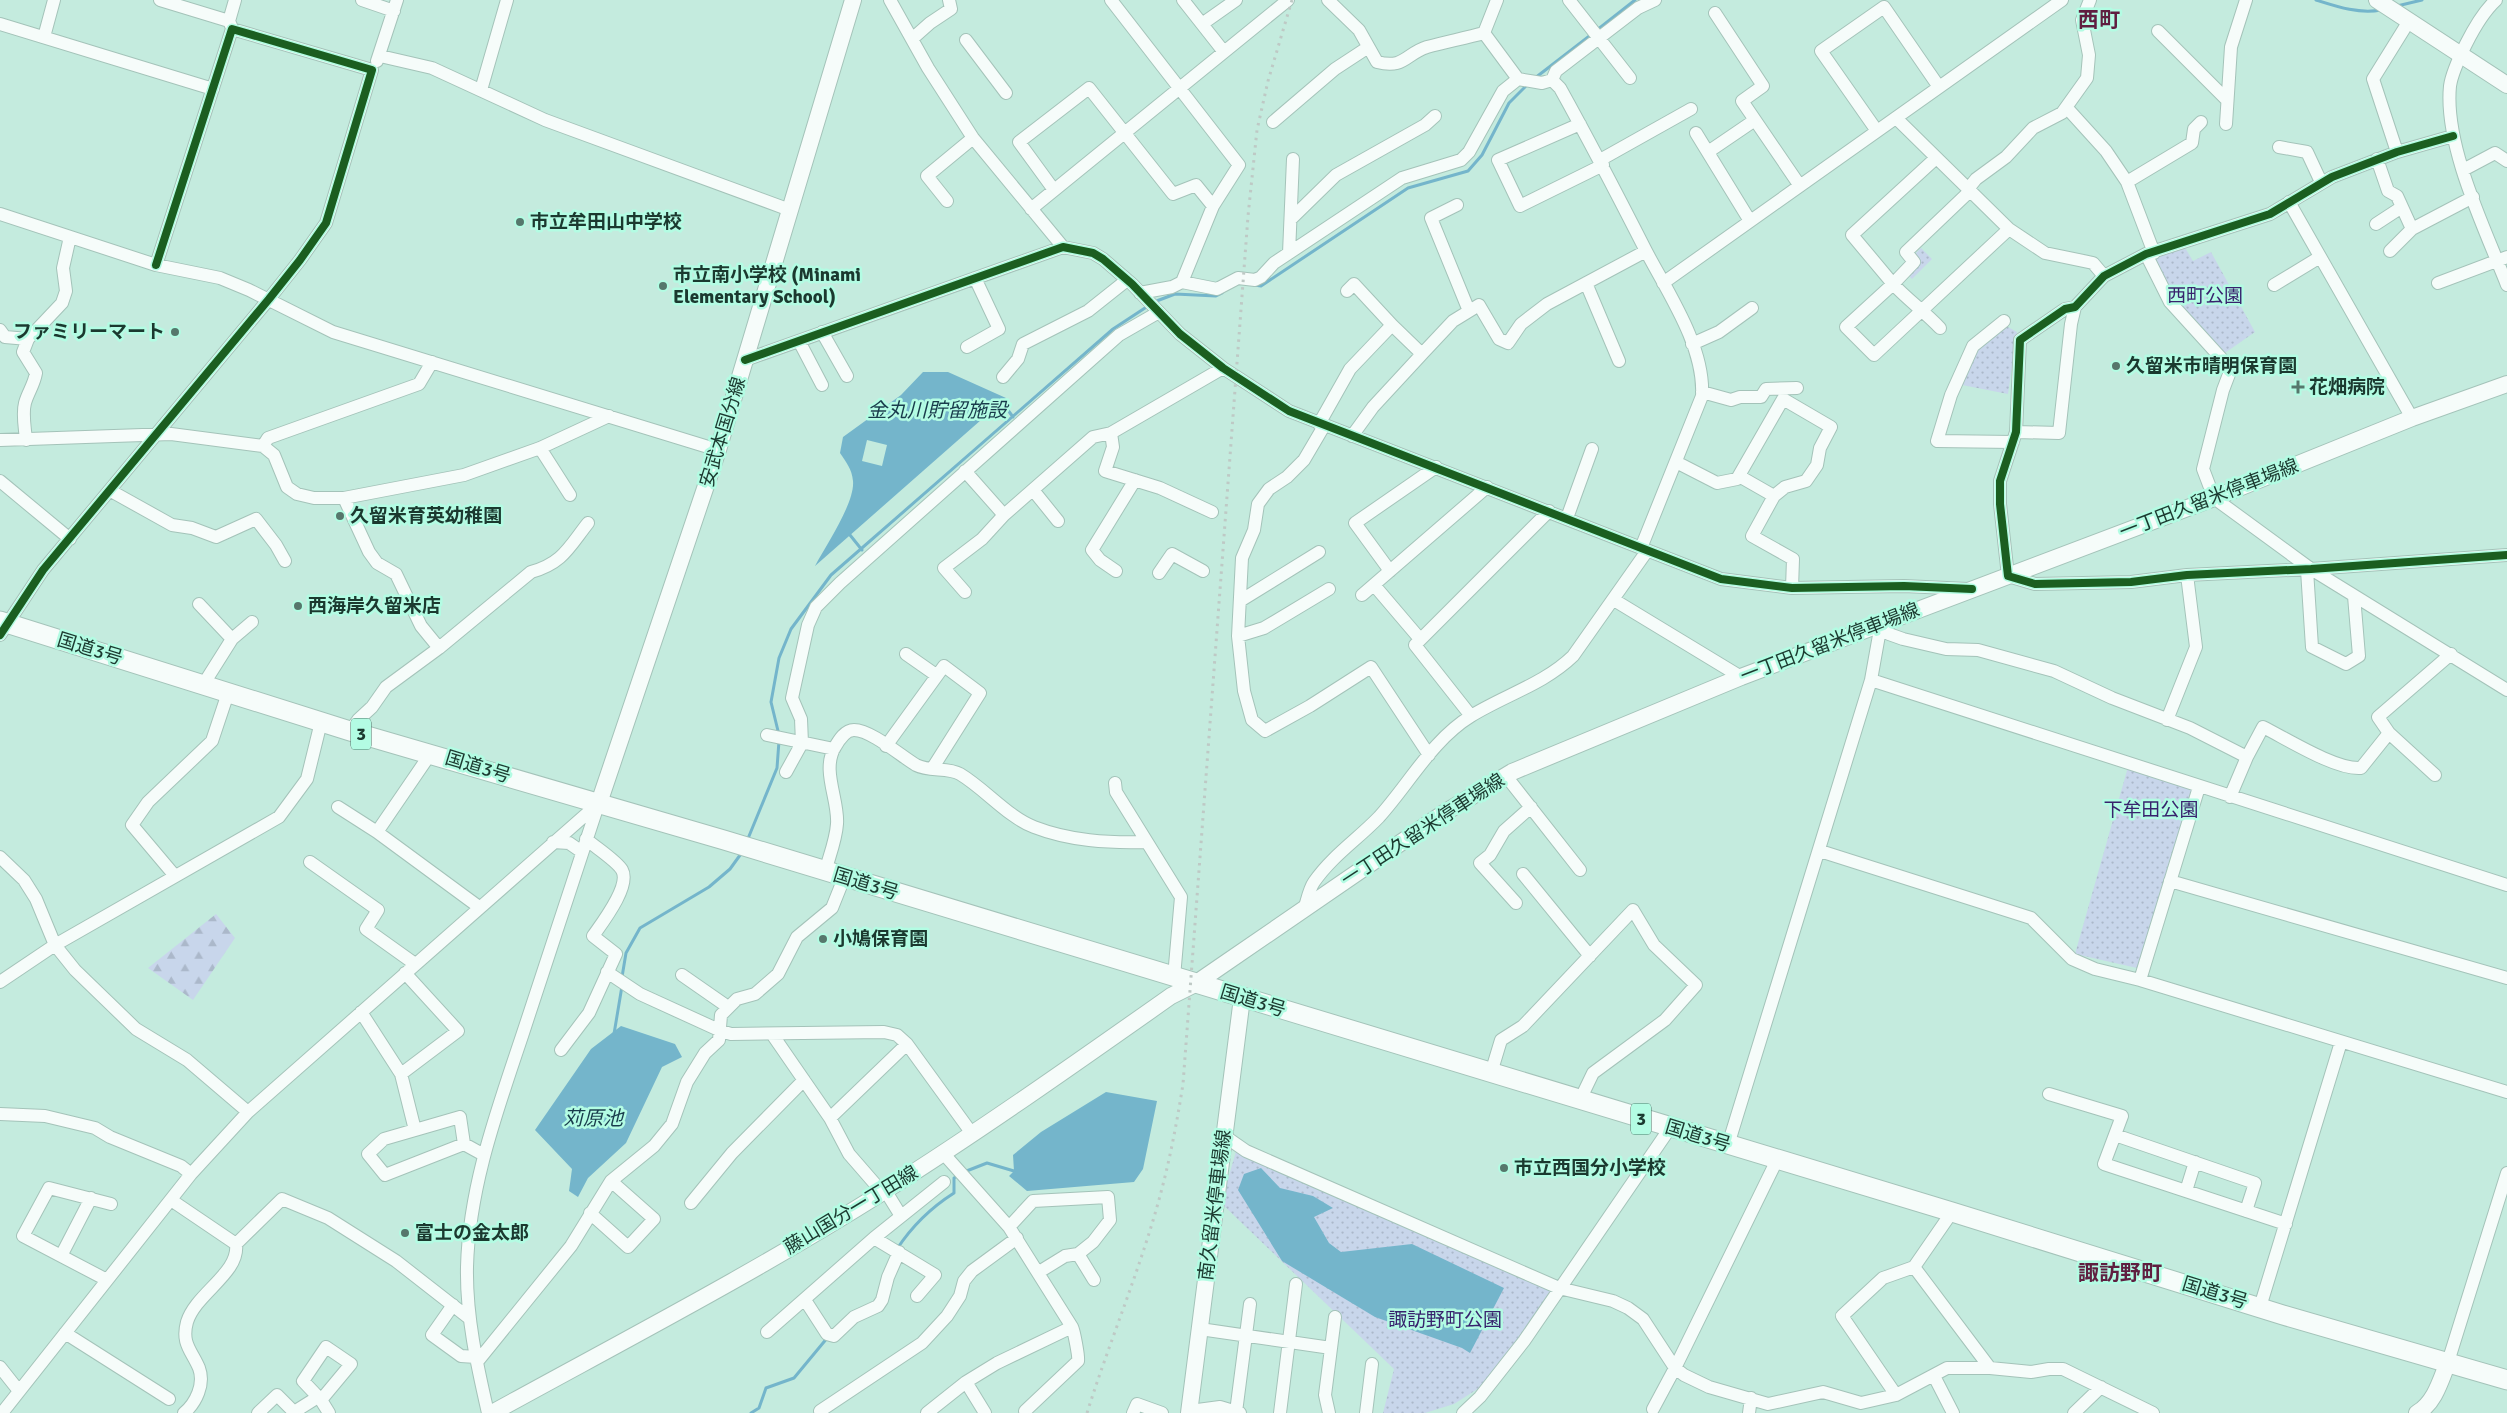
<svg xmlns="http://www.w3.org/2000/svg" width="2507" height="1413" viewBox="0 0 2507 1413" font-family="Signika,'Noto Sans JP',sans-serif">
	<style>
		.forest { fill: url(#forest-firs) }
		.park { fill: url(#park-dots) }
		.water { fill: #74b5cb; fill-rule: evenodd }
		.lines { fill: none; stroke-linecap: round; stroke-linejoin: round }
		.stream { stroke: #74b5cb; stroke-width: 3 }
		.minor-casing { stroke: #a4c3b9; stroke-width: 14 }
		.major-casing { stroke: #a4c3b9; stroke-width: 18 }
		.highway-casing { stroke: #a4c3b9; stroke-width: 21 }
		.minor { stroke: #f6fcfa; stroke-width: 12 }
		.major { stroke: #f6fcfa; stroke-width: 16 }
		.highway { stroke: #f6fcfa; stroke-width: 19 }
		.rail { stroke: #bec9c5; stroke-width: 3; stroke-dasharray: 2.5 5; stroke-linecap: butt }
		.cycleway-casing { stroke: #b3fce3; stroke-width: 11 }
		.cycleway { stroke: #1b5e20; stroke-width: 8 }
		.poi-dot { fill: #56776c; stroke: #b3fce3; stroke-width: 2 }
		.labels { text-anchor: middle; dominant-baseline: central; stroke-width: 5; stroke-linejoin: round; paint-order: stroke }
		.shield { fill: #b3fce3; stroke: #497465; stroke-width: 1 }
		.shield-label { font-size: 18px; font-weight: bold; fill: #1b392f }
		.poi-label { font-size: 19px; font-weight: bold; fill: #1b392f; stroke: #b3fce3; text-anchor: start }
		.park-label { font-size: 19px; fill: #38236d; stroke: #b3fce3 }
		.street-label { font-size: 19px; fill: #1b392f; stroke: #b3fce3 }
		.water-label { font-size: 20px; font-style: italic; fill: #193c4c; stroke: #b3fce3 }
		.quarter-label { font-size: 21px; font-weight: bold; fill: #5f1f40; stroke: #b3fce3 }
	</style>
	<defs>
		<pattern id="forest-firs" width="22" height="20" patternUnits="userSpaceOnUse" patternTransform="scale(1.25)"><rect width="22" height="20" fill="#c8d6eb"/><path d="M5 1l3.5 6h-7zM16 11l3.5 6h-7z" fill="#abb8ca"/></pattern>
		<pattern id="park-dots" width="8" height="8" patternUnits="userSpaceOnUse" patternTransform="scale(1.25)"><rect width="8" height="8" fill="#c8d6eb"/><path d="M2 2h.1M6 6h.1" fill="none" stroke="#abb8ca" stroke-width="1.8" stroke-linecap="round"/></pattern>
	</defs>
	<rect width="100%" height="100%" fill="#c4ebde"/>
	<path class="forest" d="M216,914L235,938L193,1000L148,968Z"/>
	<path class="park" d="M2184,246L2193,261L2211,252L2255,332L2222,355L2182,312L2153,257Z
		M1921,248L1932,259L1912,279L1907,274L1913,256Z
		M2006,326L2017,332L2008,394L1962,385L1978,347Z
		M2128,767L2192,788L2137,968L2075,954Z
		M1237,1148L1556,1293L1487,1383L1454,1404L1425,1413H1383L1394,1369L1221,1203Z"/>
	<path class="water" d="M923,372H948L1006,398L815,566C826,545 855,503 853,481C852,469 846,462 840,453L843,437L901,395ZM867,440L887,445L882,466L862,461Z
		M621,1026L675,1044L682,1057L662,1067L626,1143L588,1178L578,1197L569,1191L572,1169L535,1130L591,1049Z
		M1106,1092L1157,1101L1143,1169L1134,1182L1027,1191L1009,1176L1014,1171L1013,1155L1041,1132Z
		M1261,1168L1280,1188L1313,1196L1333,1208L1314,1217L1329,1243L1341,1252L1412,1244L1504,1288L1470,1353L1462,1348L1375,1317L1282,1261L1238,1190L1244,1174Z"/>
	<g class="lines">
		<path class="stream" d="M2316,0C2338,7 2359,14 2381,10
			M2397,6L2422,0
			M1597,30L1635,0
			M1535,78L1592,34
			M1254,285L1261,286L1408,188L1468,171L1482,155L1509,103L1527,85
			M1154,302L1175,294L1216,296L1222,293
			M1002,402L1013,417
			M850,535L862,550
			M779,735L771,702L779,658L791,629L831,575L1113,329L1148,306
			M747,841L777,768L779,741
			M622,977L626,953L640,928L709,887L730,869L743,851
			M614,1034L622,986
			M964,1172L987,1163L1014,1171
			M897,1249C912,1226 932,1207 954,1193V1178L959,1175
			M751,1413L759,1408L766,1388L794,1378L828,1337"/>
		<g class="minor-casing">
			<path id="minor" d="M160,0L229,21
				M362,0L394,11
				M890,0L928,68L973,138L1063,247
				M1111,0L1239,165L1213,206L1182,282
				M1183,0L1224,52
				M1328,0L1359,30L1377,62C1405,69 1405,54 1427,47C1446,42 1465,38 1484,33
				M1569,0L1630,78
				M2496,0C2483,12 2474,28 2466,44C2460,56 2452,72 2450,86C2444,146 2485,229 2507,285
				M1715,13L1763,86L1742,101L1800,186
				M0,24L213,89
				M1202,24L1236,0
				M232,28L229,21L235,0
				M2158,31L2227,100
				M1484,33L1518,79L1542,83L1552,80L1560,88C1590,142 1618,196 1646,251C1668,293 1705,347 1702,396L1641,548
				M1484,33L1497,0
				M44,37L54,0
				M912,39L930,23L951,9L949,0
				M966,40L1006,93
				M380,56L432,68L545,120L790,210
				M377,61L397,0
				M1552,80L1556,71L1638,8L1655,0
				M481,90L507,0
				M2067,108L2106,151L2127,182L2154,253
				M1896,118L2009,229L2045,253L2093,263L2104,276
				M1273,122L1335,69L1367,48
				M1580,124L1498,160L1520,206L1603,165
				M2226,124L2231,47L2246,0
				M1877,131L1821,51L1884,7L1939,87
				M1696,133L1750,221
				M2453,136L2397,152L2332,177L2270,214L2146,254L2104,276L2075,307L2065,309L2020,340L2016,432L2000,481V504L2008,576L2035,584L2131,582L2187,575L2311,569L2507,555
				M2279,147L2307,152L2321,182
				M1708,152L1755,120
				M2397,152L2373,79L2409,21
				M1936,158L1852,235L1893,284L1914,262L1906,252L1970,191
				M2377,159L2388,191L2397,196L2412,229L2473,197
				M1600,160L1691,109
				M2463,170L2495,153L2507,161
				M2127,182L2192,143L2194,129L2201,122
				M1968,189L1976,179L2006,157L2033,128L2062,113L2087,78L2089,55L2082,20L2090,0
				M1054,190L1019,142L1089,88L1173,194L1196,185L1213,206
				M947,201L927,176L973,138
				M2289,202L2412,418
				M1457,205L1431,218L1469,311
				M1031,209L1288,0
				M0,214L156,265L220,278L249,290L333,332L718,450
				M1291,219L1336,175L1425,125L1435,116
				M2376,224L2402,207
				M2390,251L2412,229
				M1289,253L1293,159
				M2146,254L2170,302L2231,369L2223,390L2203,469L2214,498L2311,569L2507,690
				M1586,283L1619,361
				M1663,283L2062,0
				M2438,283L2507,257
				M2274,285L2320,257
				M1347,291L1354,284L1392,325
				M1140,293L1172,287L1182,282L1217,289L1238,278L1255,280L1261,277L1274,263L1402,178L1461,160L1469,152L1503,91L1518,79
				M2004,321L1973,346L1951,395L1937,441L2013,442
				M1940,328C1925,312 1908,300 1893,284L1846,327L1874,355L2009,229
				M0,330L5,337L28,339L62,303L66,291L63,268L70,237
				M822,332L847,376
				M799,341L822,385
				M1692,344L1719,332L1752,308
				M967,347L999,329L975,278
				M745,360L1063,247L1093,253L1103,259L1132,284L1180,334L1223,368L1289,411L1721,579L1792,588L1904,586L1968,589
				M1003,377L1018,359L1023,344L1088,311L1127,280
				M1702,392L1731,400L1740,397H1761L1766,389L1797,388
				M1319,424L1350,369L1392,325L1422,354L1453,321L1479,305L1499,339L1508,343L1521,324L1547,304L1646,251
				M1324,426L1304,460L1287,477L1269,489L1258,504L1254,530L1242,558L1238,636L1244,691L1252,720L1265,731L1310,706L1371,667L1429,755
				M2016,432L2059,433L2071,324L2075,307
				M1352,436L1373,407L1422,354
				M0,440L171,434L263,446L274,455L287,487L297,494L314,498H344L464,475L540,448L609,416
				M26,440C25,428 22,414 25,403C28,392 34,385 36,373L23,352L28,339
				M263,446L268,438L419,384L432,362
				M540,448L570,495
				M1676,462L1717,483L1737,479L1783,399L1831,427L1820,448L1817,465L1806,481L1785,487L1774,496L1752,536L1793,559L1792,588
				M965,471L1004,515L1093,437L1111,433
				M1739,476L1774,496
				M0,481L70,539
				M1033,490L1058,521
				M111,491L172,525L192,528L216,537L256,519L276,545L285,561
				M344,498L369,552L377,563L396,574L421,626L439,648
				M1212,512L1160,488L1105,471L1113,447L1111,433L1223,368
				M1567,518L1592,449
				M2307,570L2312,647L2346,664L2359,656L2354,596
				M1116,571L1100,560L1092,550L1135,480
				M1390,571L1355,523L1436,467
				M1159,573L1172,554L1203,571
				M1374,585L1420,639
				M965,592L944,568L982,539L1004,515
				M1362,595L1487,487
				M1614,600L1741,677
				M1240,601L1319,552
				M199,604L232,639L203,685
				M1881,624L1889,634L1903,639L1946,649L1978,650L2054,671L2112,698L2190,728L2247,757
				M0,635L43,570L269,299L300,260L326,223L372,70L232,29L156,265
				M1238,636L1264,628L1329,589
				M232,639L252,622
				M906,654L936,675
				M1871,680L2507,885
				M1471,716L1415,645L1549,511
				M2167,720L2196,647L2187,575
				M350,731L358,720L372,707L386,687L439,648L531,572C563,563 569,547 588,523
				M2389,733L2435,775
				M767,735L834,749
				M886,746L944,666L980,693L932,769
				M786,772L802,743L801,719L792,698L808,625L816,607L840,583L1119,335L1159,312
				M1506,776L1580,870
				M1115,783L1116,792L1181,897L1174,977
				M2230,797L2247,757L2263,727C2287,739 2336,770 2361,768L2389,733L2378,717L2451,654
				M338,807L377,832L479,907
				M377,832L431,753
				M553,842L569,843L582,852
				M1820,851L2031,918L2072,959L2095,969L2140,980L2507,1092
				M0,857L24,880L36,899L55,945L75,970L136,1029L187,1060L248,1112
				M310,862L378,910L366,929L415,964
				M825,872C829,857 836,840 837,824C839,800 821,770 835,747C839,740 845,730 854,730C871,730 901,756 916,765C929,772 948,767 960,774C985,789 1008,817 1034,827C1070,841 1108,843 1146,842
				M1523,874L1590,956
				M175,876L132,825L148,802L212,741L228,693
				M2170,881L2507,978
				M1516,903L1480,863L1490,855L1504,831L1531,807
				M1304,910C1307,901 1309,889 1314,882C1332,856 1358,839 1379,817C1409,784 1432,740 1471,716C1505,695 1544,684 1573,656L1647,551
				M607,972L640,994L721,1031L731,1034L884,1032L897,1035L907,1044L973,1135
				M682,975L728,1007
				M2140,980L2199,787
				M0,982L55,945L279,817L307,779L321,722
				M361,1012L401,1074L415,1130
				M772,1034L830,1118L849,1154L882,1192
				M561,1050L589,1013L616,954L593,936C602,923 631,886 622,870C617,861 595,847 586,839
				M1491,1073L1501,1040L1523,1026L1633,910L1654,945L1696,985L1665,1020L1593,1073L1580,1100
				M401,1074L458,1031L405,973
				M2049,1094L2122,1116L2104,1164L2286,1224
				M0,1114L45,1116L95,1128L110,1137L181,1166L191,1174
				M830,1118L907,1044
				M1223,1135L1246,1151L1559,1288L1613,1301L1628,1308L1643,1319L1675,1368L1684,1375L1709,1387L1768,1404L1823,1392L1861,1403L1896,1395L1947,1368H1990L2031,1372L2049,1369H2063L2153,1413
				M2115,1135L2255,1183L2246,1211
				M464,1144L460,1117L384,1139L368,1154L385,1175L464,1144L484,1155
				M1728,1145L1871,680L1881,624
				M885,1190L901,1216
				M2186,1191L2195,1162
				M171,1200L236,1244L282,1199L328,1218L396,1261L469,1318
				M691,1203L732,1153L804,1080
				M590,1213L628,1247L654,1219L611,1181
				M1009,1227L1033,1201L1108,1197L1110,1220L1093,1242L1078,1254L1065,1256L1039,1272
				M874,1238L935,1275L917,1296
				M1078,1254L1094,1280
				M61,1256L91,1198
				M1914,1267L1990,1368
				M107,1280L23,1236L49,1188L111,1204
				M805,1300L827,1334L834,1336L854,1317L878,1306L882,1300L888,1277L899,1252
				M453,1305L432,1335L461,1356L476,1357
				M2260,1307L2341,1042
				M1200,1329L1331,1348
				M767,1332L874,1238L944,1182
				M65,1333L169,1399
				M477,1362L571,1246L611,1181L654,1146L672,1124L687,1082L705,1053L719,1040L721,1015L737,999L755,994L778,974L797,937L832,908L844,878
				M2448,1362L2507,1173
				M0,1367L19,1391
				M1934,1376L1953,1413
				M966,1382L985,1413
				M1896,1395L1842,1316L1883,1278L1914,1267L1952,1212
				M321,1400L351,1364L326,1347L303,1381L321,1400L329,1413
				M1653,1409L1675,1368L1777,1160
				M820,1411L922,1343L947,1316L960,1296L964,1281L972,1271L1017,1238
				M1025,1411L1078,1361C1079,1357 1074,1331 1072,1327
				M1190,1411L1220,1407L1240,1413
				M1236,1412L1250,1304
				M2,1413L191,1174L248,1112L599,803
				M184,1413C196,1403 205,1384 199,1368C192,1351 181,1344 187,1322C196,1293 240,1273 236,1244
				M258,1413L277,1395L294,1412L318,1397
				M488,1413C477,1365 466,1316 467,1267C469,1187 497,1111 522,1036C547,959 572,882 598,805
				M927,1413L966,1382L997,1363L1072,1327L1009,1227L943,1153
				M1133,1413L1137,1404L1162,1413
				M1280,1413L1296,1284
				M1329,1413L1325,1395L1335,1317
				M1366,1413L1372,1364
				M1463,1413L1480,1397L1524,1341L1670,1128
				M1749,1413L1751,1398
				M2074,1413L2101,1387"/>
		</g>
		<g class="major-casing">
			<path id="major" d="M2377,0L2507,85
				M599,803L718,450L853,0
				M492,1413C623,1341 756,1272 883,1192C981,1130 1076,1063 1171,996L1195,984L1227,962L1444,813L1512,772L1741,677L2214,498L2412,418L2507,384
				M1189,1413L1242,998
				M2417,1413C2435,1403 2441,1379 2448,1362"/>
		</g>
		<g class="highway-casing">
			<path id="highway" d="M0,621L350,731L724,840L1952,1212L2283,1315L2507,1380"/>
		</g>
		<use href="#minor" class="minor"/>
		<use href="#major" class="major"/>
		<use href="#highway" class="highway"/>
		<path class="rail" d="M1087,1413C1110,1340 1140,1270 1160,1196C1170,1159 1177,1122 1183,1084L1248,216L1257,130L1268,81L1292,0"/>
		<g class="cycleway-casing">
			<path id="cycleway" d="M2453,136L2397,152L2332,177L2270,214L2146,254L2104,276L2075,307L2065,309L2020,340L2016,432L2000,481V504L2008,576L2035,584L2131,582L2187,575L2311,569L2507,555
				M745,360L1063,247L1093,253L1103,259L1132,284L1180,334L1223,368L1289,411L1721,579L1792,588L1904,586L1972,589
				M0,635L43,570L269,299L300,260L326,223L372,70L232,29L156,265"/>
		</g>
		<use href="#cycleway" class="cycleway"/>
	</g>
	<g class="poi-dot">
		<circle cx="520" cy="222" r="5"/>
		<circle cx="663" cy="286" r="5"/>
		<circle cx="175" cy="332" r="5"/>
		<circle cx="2116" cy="366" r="5"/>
		<path d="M2295.5 379.5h5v5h5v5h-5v5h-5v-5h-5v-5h5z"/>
		<circle cx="340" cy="516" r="5"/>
		<circle cx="298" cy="606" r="5"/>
		<circle cx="823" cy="939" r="5"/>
		<circle cx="1504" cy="1168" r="5"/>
		<circle cx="405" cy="1233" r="5"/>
	</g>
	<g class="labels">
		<g class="shield">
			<rect x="351" y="718.5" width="20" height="31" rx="4"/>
			<rect x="1631" y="1103.5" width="20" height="31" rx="4"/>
		</g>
		<g class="shield-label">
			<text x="361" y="734">3</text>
			<text x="1641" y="1119">3</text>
		</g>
		<g class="poi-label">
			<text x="530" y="222">市立牟田山中学校</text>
			<text x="673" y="275">市立南小学校 (Minami<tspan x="673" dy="22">Elementary School)</tspan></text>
			<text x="165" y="332" text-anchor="end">ファミリーマート</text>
			<text x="2126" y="366">久留米市晴明保育園</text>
			<text x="2309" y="387">花畑病院</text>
			<text x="350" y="516">久留米育英幼稚園</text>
			<text x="308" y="606">西海岸久留米店</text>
			<text x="833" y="939">小鳩保育園</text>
			<text x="1514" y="1168">市立西国分小学校</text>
			<text x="415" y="1233">富士の金太郎</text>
		</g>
		<g class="park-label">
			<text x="2205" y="296">西町公園</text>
			<text x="2151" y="810">下牟田公園</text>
			<text x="1445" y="1320">諏訪野町公園</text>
		</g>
		<g class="street-label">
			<text transform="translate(723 432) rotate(-73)">安武本国分線</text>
			<text transform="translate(2209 499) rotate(-21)">一丁田久留米停車場線</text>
			<text transform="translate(1830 643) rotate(-21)">一丁田久留米停車場線</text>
			<text transform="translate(90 649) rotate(17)">国道3号</text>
			<text transform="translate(478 767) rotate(17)">国道3号</text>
			<text transform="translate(1423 830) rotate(-33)">一丁田久留米停車場線</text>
			<text transform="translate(866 884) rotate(17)">国道3号</text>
			<text transform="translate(1253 1001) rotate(17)">国道3号</text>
			<text transform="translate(1698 1136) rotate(17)">国道3号</text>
			<text transform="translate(1215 1205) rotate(-83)">南久留米停車場線</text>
			<text transform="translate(851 1210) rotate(-31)">藤山国分一丁田線</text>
			<text transform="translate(2215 1293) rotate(17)">国道3号</text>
		</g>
		<g class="water-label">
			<text x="937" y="410">金丸川貯留施設</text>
			<text x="593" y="1118">苅原池</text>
		</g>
		<g class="quarter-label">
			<text x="2099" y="20">西町</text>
			<text x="2120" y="1273">諏訪野町</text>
		</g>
	</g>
</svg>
